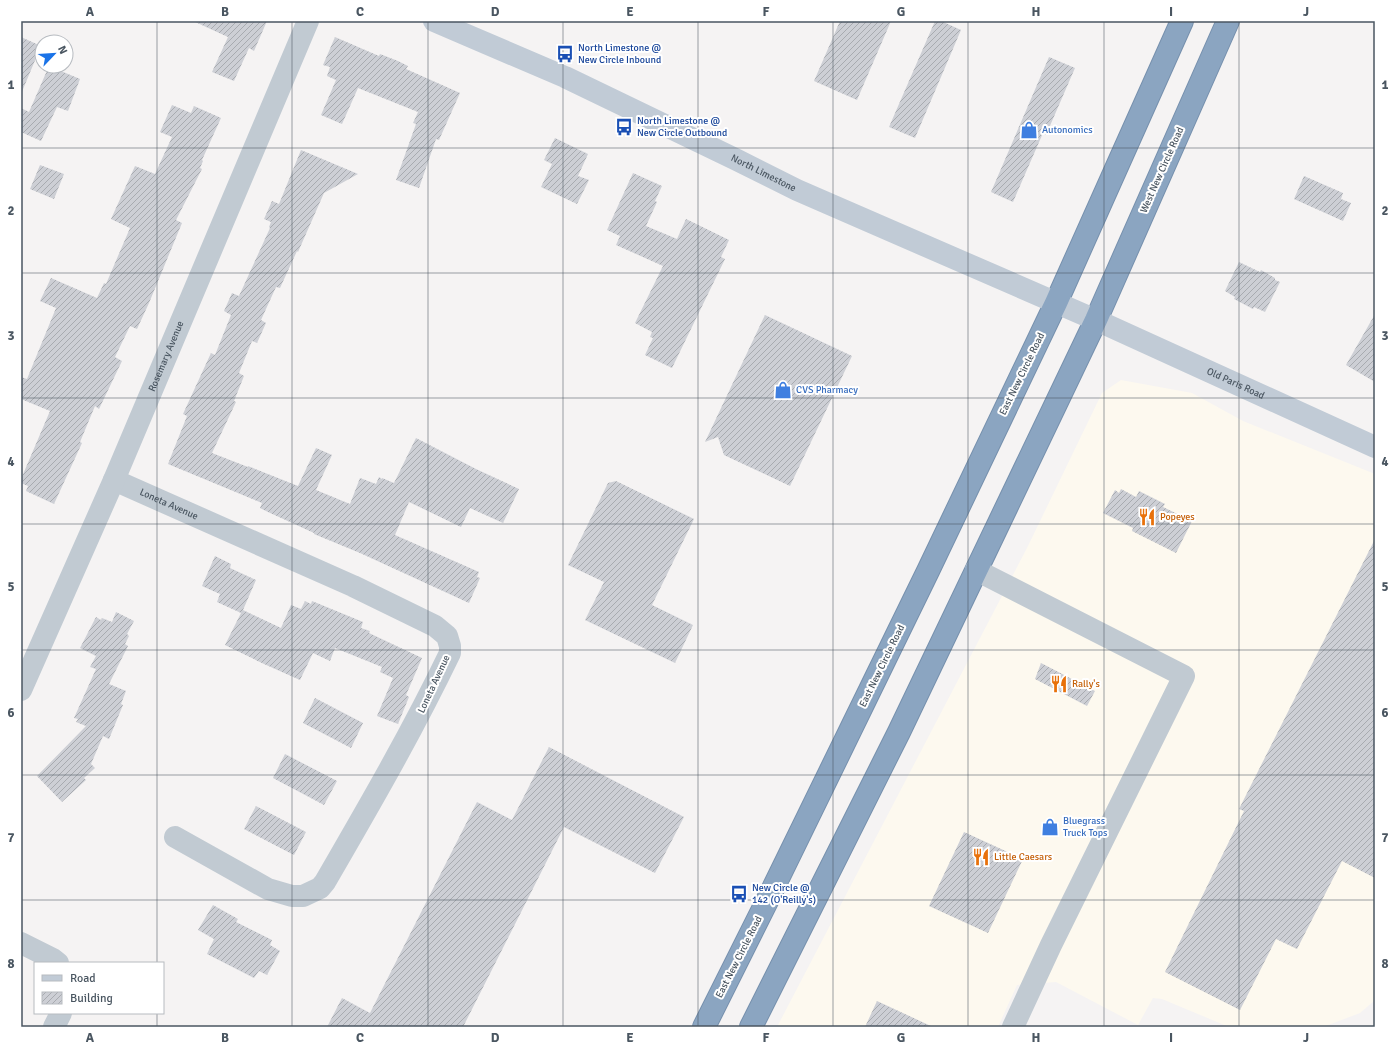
<svg xmlns="http://www.w3.org/2000/svg" width="1396" height="1048" viewBox="0 0 1396 1048" font-family="Signika,sans-serif">
	<style>
		.commercial { fill: #fdf9ef }
		.building { fill: url(#building-hatch) }
		.lines { fill: none; stroke-linecap: round; stroke-linejoin: round }
		.highway-casing { stroke: #7690ad; stroke-width: 24 }
		.street { stroke: #c1cad2; stroke-width: 22 }
		.secondary { stroke: #c1cbd6; stroke-width: 22 }
		.highway { stroke: #8ba5c1; stroke-width: 22 }
		.grid { fill: none; stroke: #4a5661; stroke-width: 1; stroke-opacity: 0.55 }
		.labels { text-anchor: middle; dominant-baseline: central; stroke-width: 4; stroke-linejoin: round; paint-order: stroke }
		.transit-label { font-size: 10px; fill: #164399; stroke: #fff; text-anchor: start }
		.shop-label { font-size: 10px; fill: #366cbe; stroke: #fff; text-anchor: start }
		.street-label { font-size: 10px; fill: #4a5661; stroke: #fff }
		.food-label { font-size: 10px; fill: #c56008; stroke: #fff; text-anchor: start }
		.neatline { fill: none; stroke: #4a5661; stroke-width: 1.5 }
		.grid-label { font-size: 13px; text-anchor: middle; font-weight: bold; fill: #4a5661 }
	</style>
	<defs>
		<pattern id="building-hatch" width="6" height="6" patternUnits="userSpaceOnUse"><rect width="6" height="6" fill="#cdcfd5"/><path d="M-1 1l2-2M0 6l6-6M5 7l2-2" fill="none" stroke="#a8abb0"/></pattern>
	</defs>
	<rect width="100%" height="100%" fill="#f5f3f3"/>
	<path class="commercial" d="M1121,380L1192,393L1243,421L1375,474L1374,1001L1360,1013L1323,1027H1229L1162,999L1153,998L1138,1025L1056,982L1017,985L998,1027H777L1028,546L1102,393Z"/>
	<path class="building" d="M193,21H267L254,51L249,48L234,81L212,72L228,37Z
		M840,21H891L857,100L814,81Z
		M935,21H941L961,30L915,138L889,127Z
		M21,37L41,46L21,94Z
		M335,37L379,56L380,54L398,61L408,66L406,69L460,93L439,140L436,139L419,188L396,180L416,124L413,123L418,112L358,88L342,124L321,115L336,80L327,76L330,67L323,65Z
		M1049,57L1075,68L1046,135L1043,133L1013,202L991,192Z
		M49,66L80,79L68,111L57,107L41,141L21,132V108L29,112Z
		M172,105L191,113L194,106L221,118L202,160L203,161L200,168L202,169L176,220L182,223L149,303L137,329L130,326L115,357L122,361L99,409L95,406L80,442L82,443L54,504L26,491L28,486L21,483V479L50,411L21,399V377L27,379L56,308L40,301L51,278L97,298L104,283L106,284L130,228L111,219L135,166L155,174L172,137L160,132Z
		M555,138L588,154L578,176L589,180L577,204L541,187L552,164L544,160Z
		M301,150L358,174L324,193L298,252L297,251L280,288L276,287L261,320L266,323L257,343L252,341L239,373L244,376L234,401L236,402L212,453L248,467V466L298,486L316,448L332,455L316,490L350,504L360,478L376,484L379,477L382,479V478L394,483L416,438L476,469L519,489L503,523L470,508L461,527L409,502L395,535L479,572L477,577L480,578L469,603L360,553L314,534V533L268,512L260,508L262,503L168,464L187,416L183,414L211,353L215,355L231,315L224,311L232,293L239,296L270,228L269,227L271,222L264,219L272,201L279,204Z
		M40,165L64,174L54,199L30,189Z
		M633,173L662,186L655,201L657,202L646,226L677,239L686,219L729,240L721,257L725,259L672,368L645,355L653,338L650,337L652,332L635,323L663,266L616,245L620,236L607,230Z
		M1304,176L1343,193L1341,199L1351,203L1343,221L1294,199Z
		M1239,262L1260,272L1261,270L1275,278V280L1280,282L1265,312L1254,307L1253,309L1234,299L1235,297L1225,291Z
		M1375,314V382L1346,365Z
		M765,315L852,356L790,486L724,455L718,437L705,442Z
		M616,481L694,519L652,605L693,625L675,663L585,620L604,582L568,565L608,483Z
		M1121,489L1136,497L1139,491L1165,504L1163,507L1192,521L1176,553L1132,531L1133,528L1103,513L1115,490L1119,493Z
		M1375,539V878L1342,861L1297,949L1276,939L1240,1010L1165,972L1244,811L1239,809Z
		M215,556L231,564L230,568L256,580L243,610L281,628L291,605L301,609L305,601L311,604L312,601L363,622L361,628L370,631L369,633L422,658L406,695L409,697L398,724L377,716L393,678L380,672L382,667L335,648L330,661L313,653L300,680L264,664L225,645L241,613L217,602L220,594L202,586Z
		M116,612L134,621L127,634L129,636L125,644L128,646L109,684L126,691L121,704L123,705L109,739L103,736L91,764L95,768L84,778L86,780L62,802L37,776L86,726L76,722L78,719L74,718L96,669L90,667L96,656L80,648L96,617L101,620L102,618L112,622Z
		M1041,663L1095,691L1087,706L1035,679Z
		M315,698L363,723L351,748L303,723Z
		M549,747L684,817L655,873L564,827L463,1027H327L342,998L370,1013L477,802L512,820Z
		M285,754L337,781L324,805L273,778Z
		M256,806L306,832L294,855L244,829Z
		M964,832L1023,859L988,933L929,906Z
		M213,905L238,919L236,922L272,940L270,945L280,951L267,975L259,971L254,978L207,954L214,939L198,930Z
		M877,1001L933,1027H865Z"/>
	<g class="lines">
		<g class="highway-casing">
			<path id="highway" d="M704,1027L766,903L928,571L1056,303L1182,21
				M751,1027L899,732L1096,320L1228,21"/>
		</g>
		<g class="street">
			<path id="s1" d="M114,480L353,586L435,626L447,636L450,646V653C412,732 369,806 325,882L320,888L303,896H292L268,889L175,837"/>
			<path d="M976,570L1184,676L1051,945L1013,1027"/>
			<path id="s2" d="M21,690L114,480L308,21"/>
			<path d="M21,943L53,959L58,963"/>
			<path d="M54,1027L61,1013"/>
		</g>
		<path class="secondary" id="s3" d="M434,21L565,77L735,159L797,190L1096,320L1375,447"/>
		<use href="#highway" class="highway"/>
	</g>
	<path class="grid" d="M157,21V963M292,21V1027M428,21V1027M563,21V1027M698,21V1027M833,21V1027M968,21V1027M1104,21V1027M1239,21V1027M21,148H1375M21,273H1375M21,398H1375M21,524H1375M21,650H1375M21,775H1375M21,900H1375M157,1013V1027"/>
	<defs>
		<g id="bus-bare" transform="scale(1.38)"><path d="M-5-6H5V4H4V6H2V4H-2V6H-4V4H-5ZM-3.5-4V0h7V-4ZM-3.5 1.2v1.5H-2V1.2ZM2 1.2v1.5H3.5V1.2Z" fill="#1a4fb4" stroke="#fff" stroke-width="2.5" paint-order="stroke"/></g>
		<g id="shop-bare" transform="scale(1.38)"><path d="M-5-2.5h2.3a2.7 3.5 0 0 1 5.4 0H5L5.5 6h-11ZM-1.5-2.5h3a1.5 2.3 0 0 0-3 0Z" fill="#3f7fe0" stroke="#fff" stroke-width="2.5" paint-order="stroke"/></g>
		<g id="restaurant-bare" transform="scale(1.38)"><path d="M-5-6h1v4h1v-4h1v4h1v-4h1v5L-1.5 .5V6h-2V.5L-5-1ZM5-6V6H3V1.5H1.5Q1.5-4 5-6Z" fill="#e8710a" stroke="#fff" stroke-width="2.5" paint-order="stroke"/></g>
	</defs>
	<g fill-rule="evenodd">
		<use href="#bus-bare" x="565" y="54"/>
		<use href="#bus-bare" x="624" y="127"/>
		<use href="#shop-bare" x="1029" y="130"/>
		<use href="#shop-bare" x="783" y="390"/>
		<use href="#restaurant-bare" x="1147" y="517"/>
		<use href="#restaurant-bare" x="1059" y="684"/>
		<use href="#shop-bare" x="1050" y="827"/>
		<use href="#restaurant-bare" x="981" y="857"/>
		<use href="#bus-bare" x="739" y="894"/>
	</g>
	<g class="labels">
		<g class="transit-label">
			<text x="578" y="48">North Limestone @<tspan x="578" dy="12">New Circle Inbound</tspan></text>
			<text x="637" y="121">North Limestone @<tspan x="637" dy="12">New Circle Outbound</tspan></text>
			<text x="752" y="888">New Circle @<tspan x="752" dy="12">142 (O'Reilly's)</tspan></text>
		</g>
		<g class="shop-label">
			<text x="1042" y="130">Autonomics</text>
			<text x="796" y="390">CVS Pharmacy</text>
			<text x="1063" y="821">Bluegrass<tspan x="1063" dy="12">Truck Tops</tspan></text>
		</g>
		<g class="street-label">
			<text transform="translate(1162 170) rotate(-66)">West New Circle Road</text>
			<text stroke="none"><textPath href="#s3" startOffset="363">North Limestone</textPath></text>
			<text stroke="none"><textPath href="#s2" startOffset="364">Rosemary Avenue</textPath></text>
			<text transform="translate(1022 374) rotate(-64)">East New Circle Road</text>
			<text stroke="none"><textPath href="#s3" startOffset="880">Old Paris Road</textPath></text>
			<text stroke="none"><textPath href="#s1" startOffset="60">Loneta Avenue</textPath></text>
			<text transform="translate(882 666) rotate(-64)">East New Circle Road</text>
			<text transform="translate(434 684) rotate(-65)">Loneta Avenue</text>
			<text transform="translate(739 957) rotate(-63)">East New Circle Road</text>
		</g>
		<g class="food-label">
			<text x="1160" y="517">Popeyes</text>
			<text x="1072" y="684">Rally's</text>
			<text x="994" y="857">Little Caesars</text>
		</g>
	</g>
	<rect width="1396" height="1048" fill="none" stroke="#ffffff" stroke-width="44"/>
	<rect x="34" y="962" width="130" height="52" fill="#ffffff" stroke="#b7bbc0"/>
	<rect x="42" y="975" width="20" height="6" fill="#c1cbd6" stroke="#b7bbc0"/>
	<text x="70" y="982" font-size="12" fill="#4a5661">Road</text>
	<rect x="42" y="992" width="20" height="12" fill="url(#building-hatch)" stroke="#b7bbc0"/>
	<text x="70" y="1002" font-size="12" fill="#4a5661">Building</text>
	<g transform="translate(54 54) rotate(65)"><circle r="19" fill="#ffffff" stroke="#b7bbc0"/>
	<path d="M0-3L7 15L0 10L-7 15Z" fill="#1a73e8"/>
	<text y="-6" font-size="11" font-weight="bold" text-anchor="middle" fill="#4a5661">N</text>
	</g>
	<rect x="22" y="22" width="1352" height="1004" class="neatline"/>
	<g class="grid-label">
		<text x="90" y="16">A</text>
		<text x="225" y="16">B</text>
		<text x="360" y="16">C</text>
		<text x="495" y="16">D</text>
		<text x="630" y="16">E</text>
		<text x="766" y="16">F</text>
		<text x="901" y="16">G</text>
		<text x="1036" y="16">H</text>
		<text x="1171" y="16">I</text>
		<text x="1306" y="16">J</text>
		<text x="11" y="89">1</text>
		<text x="1385" y="89">1</text>
		<text x="11" y="215">2</text>
		<text x="1385" y="215">2</text>
		<text x="11" y="340">3</text>
		<text x="1385" y="340">3</text>
		<text x="11" y="466">4</text>
		<text x="1385" y="466">4</text>
		<text x="11" y="591">5</text>
		<text x="1385" y="591">5</text>
		<text x="11" y="717">6</text>
		<text x="1385" y="717">6</text>
		<text x="11" y="842">7</text>
		<text x="1385" y="842">7</text>
		<text x="11" y="968">8</text>
		<text x="1385" y="968">8</text>
		<text x="90" y="1042">A</text>
		<text x="225" y="1042">B</text>
		<text x="360" y="1042">C</text>
		<text x="495" y="1042">D</text>
		<text x="630" y="1042">E</text>
		<text x="766" y="1042">F</text>
		<text x="901" y="1042">G</text>
		<text x="1036" y="1042">H</text>
		<text x="1171" y="1042">I</text>
		<text x="1306" y="1042">J</text>
	</g>
</svg>
